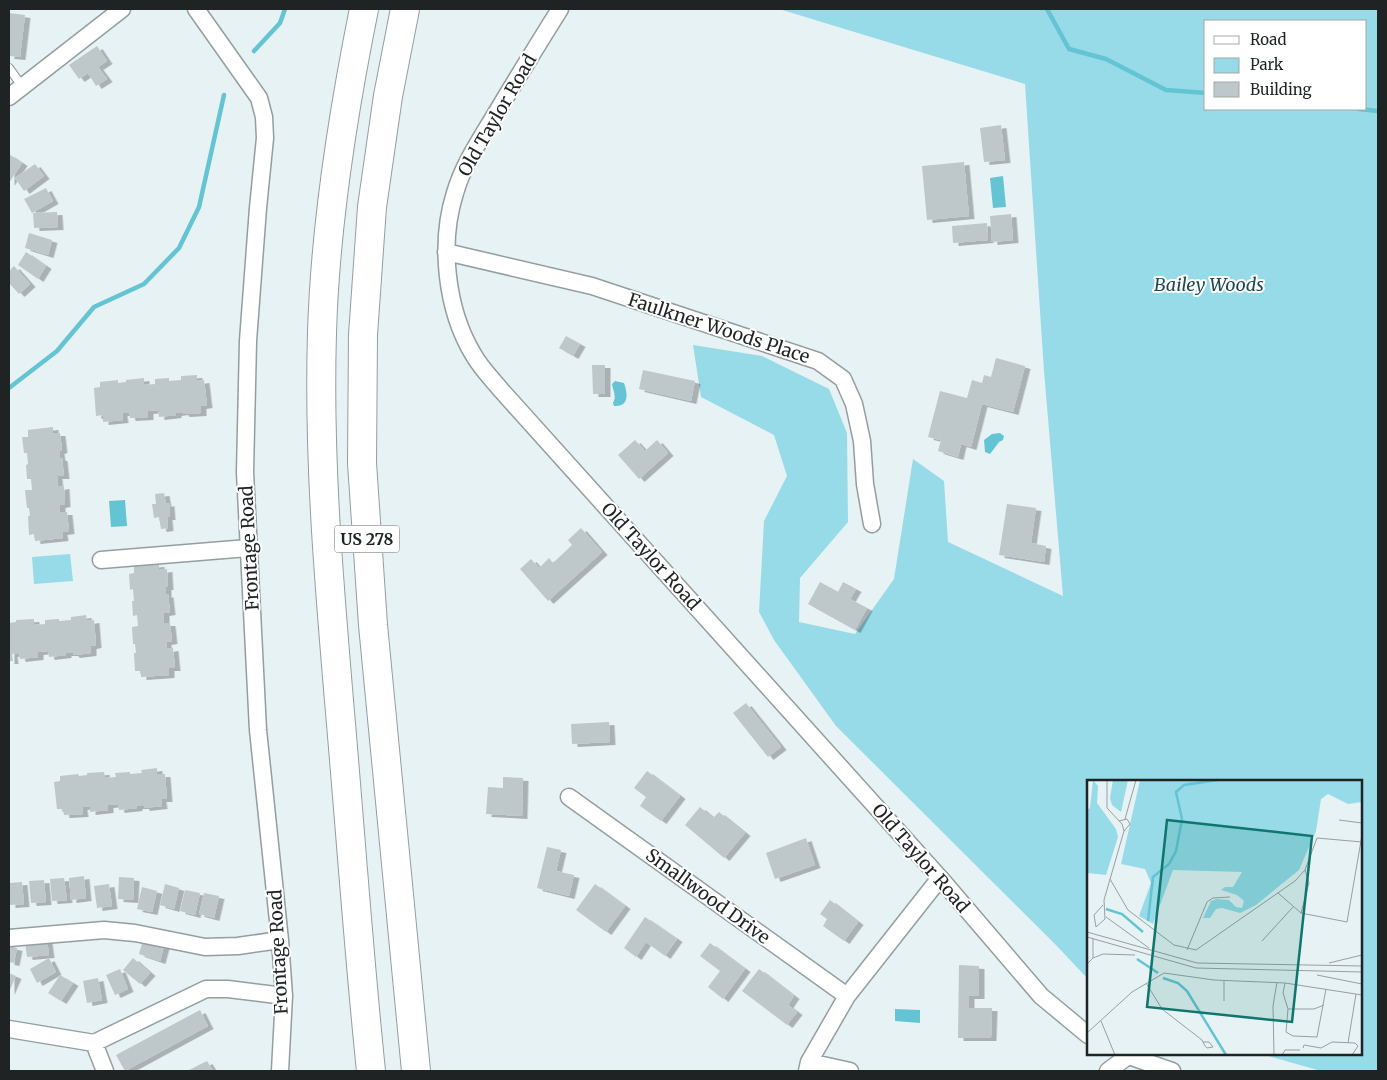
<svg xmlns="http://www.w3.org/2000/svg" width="1387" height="1080" viewBox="0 0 1387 1080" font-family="Merriweather,serif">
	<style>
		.green { fill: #96dbe7; fill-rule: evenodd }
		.water { fill: #64c4d4 }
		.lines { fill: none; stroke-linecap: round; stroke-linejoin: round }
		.stream { stroke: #64c4d4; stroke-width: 4.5 }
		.building { fill: #bec8ca; filter: url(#shadow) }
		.service-casing { stroke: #949ea0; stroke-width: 10 }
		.minor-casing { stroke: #949ea0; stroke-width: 19 }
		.motorway-casing { stroke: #949ea0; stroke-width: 30 }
		.service { stroke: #fff; stroke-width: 8 }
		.minor { stroke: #fff; stroke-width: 16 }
		.motorway { stroke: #fff; stroke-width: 28 }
		.labels { text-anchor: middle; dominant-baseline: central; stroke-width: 4; stroke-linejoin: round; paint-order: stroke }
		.shield { fill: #fff; stroke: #626566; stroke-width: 1 }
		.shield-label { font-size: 16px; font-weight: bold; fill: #1f2324 }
		.street-label { font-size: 18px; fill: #1f2324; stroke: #fff }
		.park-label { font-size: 18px; font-style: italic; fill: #1b474e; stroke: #fff }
		.inset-river { fill: none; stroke: #64c4d4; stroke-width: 2.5 }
		.inset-road { fill: none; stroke: #979fa1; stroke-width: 1 }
		.view { fill: #0f766e; fill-opacity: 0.15; stroke: #0f766e; stroke-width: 2.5 }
		.inset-edge { fill: none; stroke: #1f2324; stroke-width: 2.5 }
	</style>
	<defs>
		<filter id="shadow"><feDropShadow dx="5.5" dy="3" stdDeviation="0" flood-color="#0004"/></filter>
	</defs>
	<rect width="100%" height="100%" fill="#e7f2f4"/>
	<path class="green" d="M779,9H1378V1071H1321L1261,1054H1361V781H1088V979L1055,944L836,726L774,640L759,612L764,521L787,476L774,435L701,397L693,345L762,356L829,389L847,433L848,522L800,578L799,622L855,634L894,579L913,459L944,481L948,542L1063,596L1044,371L1025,84ZM1206,21H1366V109H1206Z
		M70,554L73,581L34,584L32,557Z"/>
	<path class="water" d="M1003,176L1006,207L993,208L990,178Z
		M615,381L624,383C628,394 629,407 614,406L613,403C617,396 613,391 612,384Z
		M1000,433L1004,436L1003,440L999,442L990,454L985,452L984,440L992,434Z
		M125,500L127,526L111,527L109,501Z
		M895,1009L920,1010V1023L895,1021Z"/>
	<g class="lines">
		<path class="stream" d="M1047,9L1069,49L1106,59L1166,90L1206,93
			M254,51L280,23L285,9
			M1359,109L1378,111
			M9,388L57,351L94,307L144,284L179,248L199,207L224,95"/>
	</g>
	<path class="building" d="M9,13L25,15L20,57L9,56Z
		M97,46L107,61L98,67L107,79L96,86L88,73L79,79L69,65Z
		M1001,125L1005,160L984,162L980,128Z
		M9,154L22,163L9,183Z
		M964,162L969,216L927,220L922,166Z
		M35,164L44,176L24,191L15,178Z
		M46,188L53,201L32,213L24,199Z
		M57,212L58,227L34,228L33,213Z
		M1011,214L1013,240L992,242L990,216Z
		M987,223L988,240L953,243L952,226Z
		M29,233L52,240L48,255L25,248Z
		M26,252L46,266L38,279L18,265Z
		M14,266L30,284L19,294L9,283V271Z
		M566,336L580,344L573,356L559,348Z
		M996,358L1025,366L1013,412L982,404L971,447L961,444L958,457L938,451L941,440L928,437L940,391L967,398L972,380L982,383L984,375L991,377Z
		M592,365H605V394H593Z
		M643,370L695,381L691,401L639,389Z
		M197,375V381L204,380L207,405L201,406V413L184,414L183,412L176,413V415L159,417L158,410L148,411V417L130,418L129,413H122L123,420L103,422V415L96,416L94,388L100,387V382L118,380V383L126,382V380L144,378V385L155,384V379L169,378V381L181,380V376Z
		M53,427V433H60L62,450L59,451L60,458H62L64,476H57L58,487L64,486L65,504L60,505V512H67L69,531L62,532L63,538L35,541L34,534L29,535L28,516H30L29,508H27L25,490H32L31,479H27L26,465L28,464L27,453H24L22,437H28V430Z
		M635,440L645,451L657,440L668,453L639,479L618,455Z
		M164,493L166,504L169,503L170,517H167L168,528L161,529L159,517L154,518L152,504H156L155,494Z
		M1007,504L1036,508L1031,543L1046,546L1044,562L999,555Z
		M581,528L602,552L548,601L520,569L531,559L539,568L549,558L553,563L572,545L568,540Z
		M159,564V570L167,569L168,587H166V595L168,594L170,612L164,613V623H170L172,641L166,642L167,649L173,648L175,668H169V675L141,677V671H135L134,653H136L135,644H133L132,627L138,626L137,615L133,616L132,601H134L133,589L130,590L129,574L134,573V566Z
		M820,582L838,592L843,582L856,589L850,599L867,608L855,630L808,604Z
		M86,615L87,621L94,620L96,645L91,646V653L74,655L73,653H66V655L49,657L48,651L38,652V657L20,659L19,653L12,654L13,661H9V623L16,622V620L34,619V625L45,624V620L59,619V621L71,620V617Z
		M746,703L781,747L768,757L733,713Z
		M609,722L610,742L572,744L571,724Z
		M157,768V774H165L167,799H161L162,806L144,808V806H137V808L119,810L118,804L108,805V810L90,812V806L82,807L83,814L64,815L63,809H57L54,782L60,781V776L78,774L79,776L87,775V773L104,772L105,778L116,777L115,773L130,772V774L142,773L141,770Z
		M647,771L680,796L661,821L640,806L646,797L634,788Z
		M503,777L523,778L522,816L486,814L488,787L503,788Z
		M700,807L713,818L719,812L745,833L724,858L685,825Z
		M806,838L815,865L775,879L766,853Z
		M547,847L561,850L556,871L574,875L569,896L537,888Z
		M84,876L86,898L71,900L69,878Z
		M119,877L134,878L133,900L118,899Z
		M64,878L67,900L52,901L50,879Z
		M44,880L46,902L31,903L29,881Z
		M22,882L24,904L10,905L9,883Z
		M109,884L112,906L97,908L94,886Z
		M165,884L179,888L174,909L160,905Z
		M595,884L625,906L606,932L576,910Z
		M142,887L157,891L152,912L137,909Z
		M185,890L200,893L195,915L180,911Z
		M204,893L219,896L214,918L199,914Z
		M830,900L858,922L844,941L823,926L827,919L820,914Z
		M645,917L677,939L665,956L646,942L636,957L624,948Z
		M47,940L49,955L27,957L25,942Z
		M143,940L164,946L160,961L139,954Z
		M710,943L745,969L723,999L708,987L720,971L700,956Z
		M9,946L17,948L14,963L9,962Z
		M49,958L56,972L37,983L30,969Z
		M133,958L150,973L140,984L123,970Z
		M959,965L979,966V996H969V1008H992L991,1038H958Z
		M120,969L128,989L115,995L106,975Z
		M759,969L794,996L788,1005L797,1012L787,1025L742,991Z
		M9,973L16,976L9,992Z
		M60,975L73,983L61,1001L48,993Z
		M98,978L102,1000L87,1003L83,981Z
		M200,1010L208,1026L125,1071L116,1055Z
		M207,1061L213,1071H187Z"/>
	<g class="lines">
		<g class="service-casing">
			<path id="service" d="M9,68L22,86"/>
		</g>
		<g class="minor-casing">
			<path id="minor" d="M196,9L259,98L264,117L265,138L258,208L248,341L245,472L258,730L280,940L284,996L280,1071
				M560,9C538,44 516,80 495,115C480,140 463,165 455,193C439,243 446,309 473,354C480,367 492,379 501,390L940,878L1041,996L1088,1035
				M9,97L122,9
				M446,252L592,286L818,361L843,379L854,404L862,441L865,484L872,524
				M101,560L248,548
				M569,797L847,996
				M9,938L104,930L135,933L205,947L238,946L280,940
				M9,1029L94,1043L206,989H228L284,996
				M94,1043L105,1071
				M1123,1054L1172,1071
				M809,1062L850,1071
				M807,1071L809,1062L847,996L940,878
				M1108,1071L1128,1056"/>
		</g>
		<g class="motorway-casing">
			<path id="motorway" d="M364,9C343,113 325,226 322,333C318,463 330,594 341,724C351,840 359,956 371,1071
				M405,9L388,96L372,207L363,335L362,463L373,625L416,1071"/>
		</g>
		<use href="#service" class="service"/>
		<use href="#minor" class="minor"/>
		<use href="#motorway" class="motorway"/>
	</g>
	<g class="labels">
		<rect class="shield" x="334.5" y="525.5" width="65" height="27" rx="4"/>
		<g class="shield-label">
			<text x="367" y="539">US 278</text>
		</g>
		<g class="street-label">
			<text transform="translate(497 115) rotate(-60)">Old Taylor Road</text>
			<text transform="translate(719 328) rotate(18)">Faulkner Woods Place</text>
			<text transform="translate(249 548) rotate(-93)">Frontage Road</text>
			<text transform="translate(651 556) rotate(48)">Old Taylor Road</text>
			<text transform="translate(921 858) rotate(49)">Old Taylor Road</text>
			<text transform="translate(708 896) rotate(36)">Smallwood Drive</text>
			<text transform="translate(278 952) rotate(-93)">Frontage Road</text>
		</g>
		<g class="park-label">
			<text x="1209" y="284">Bailey Woods</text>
		</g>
	</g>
	<g transform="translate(1087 780)">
		<rect width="275" height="275" fill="#e7f2f4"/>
		<path d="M6,0L11,6L10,23L29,49L31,57L19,95L0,93V30L3,28ZM26,0H41L34,32L25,25L23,18ZM53,0H275V22L261,24L241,14L234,19L229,51L212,90L169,125L153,133L135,128L129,129L123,138H116L124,121L130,119L142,120L149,127L155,128L157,121L150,115L134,110L138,107H146L155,92L86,90L66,144L52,136L64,103L58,89L34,84Z" fill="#96dbe7"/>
		<path class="inset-river" d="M19,129L35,134L56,152M61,141L66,97L82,84L89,71L95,39L89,12L97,5L131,0M50,179L71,193M76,198L91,203L100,211L139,275"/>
		<path class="inset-road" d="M20,0V28L35,44L37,51M38,39L49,0M252,40L275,43M23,99L41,130L87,165L109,170L208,101L218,90L230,58L275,62M191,113L214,133L260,142L275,55M214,133L222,103L218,90M19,137L62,168M9,147L18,139L17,120L37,51L43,44L40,39L32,41M9,147L7,135L16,125M0,152L110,183L275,186M0,157L109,188L275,192M175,161L206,127M100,170L120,122L126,118L143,117M6,178L16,174L48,175M242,183L275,175M0,184L6,178V158M230,195L275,204M59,203L75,229L115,260L118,266L120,268L126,267L122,262H116M198,203L196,213L201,229L199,252L206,256L230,257L239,209M137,221V201M201,229H227L237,225M14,241L28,275M0,253L45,212L77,193L127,200L198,203L275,215M261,263L269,214M216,268L217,265L234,268L245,262L268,263L271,266L265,275M187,275L186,226L190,202M195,275L198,270H213"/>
		<path class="view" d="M80,40L225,56L205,242L60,227Z"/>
		<rect width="275" height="275" class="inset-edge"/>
	</g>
	<rect width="1387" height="1080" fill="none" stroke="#1f2324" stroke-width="20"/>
	<rect x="1204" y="20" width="162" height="90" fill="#ffffff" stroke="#a5a7a7"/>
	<rect x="1214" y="36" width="25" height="8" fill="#ffffff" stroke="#a5a7a7"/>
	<text x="1250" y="45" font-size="15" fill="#1f2324">Road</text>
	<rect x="1214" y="58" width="25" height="15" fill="#96dbe7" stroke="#a5a7a7"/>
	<text x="1250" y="70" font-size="15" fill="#1f2324">Park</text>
	<rect x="1214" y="82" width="25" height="15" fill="#bec8ca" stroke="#a5a7a7"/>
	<text x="1250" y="95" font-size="15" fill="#1f2324">Building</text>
</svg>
